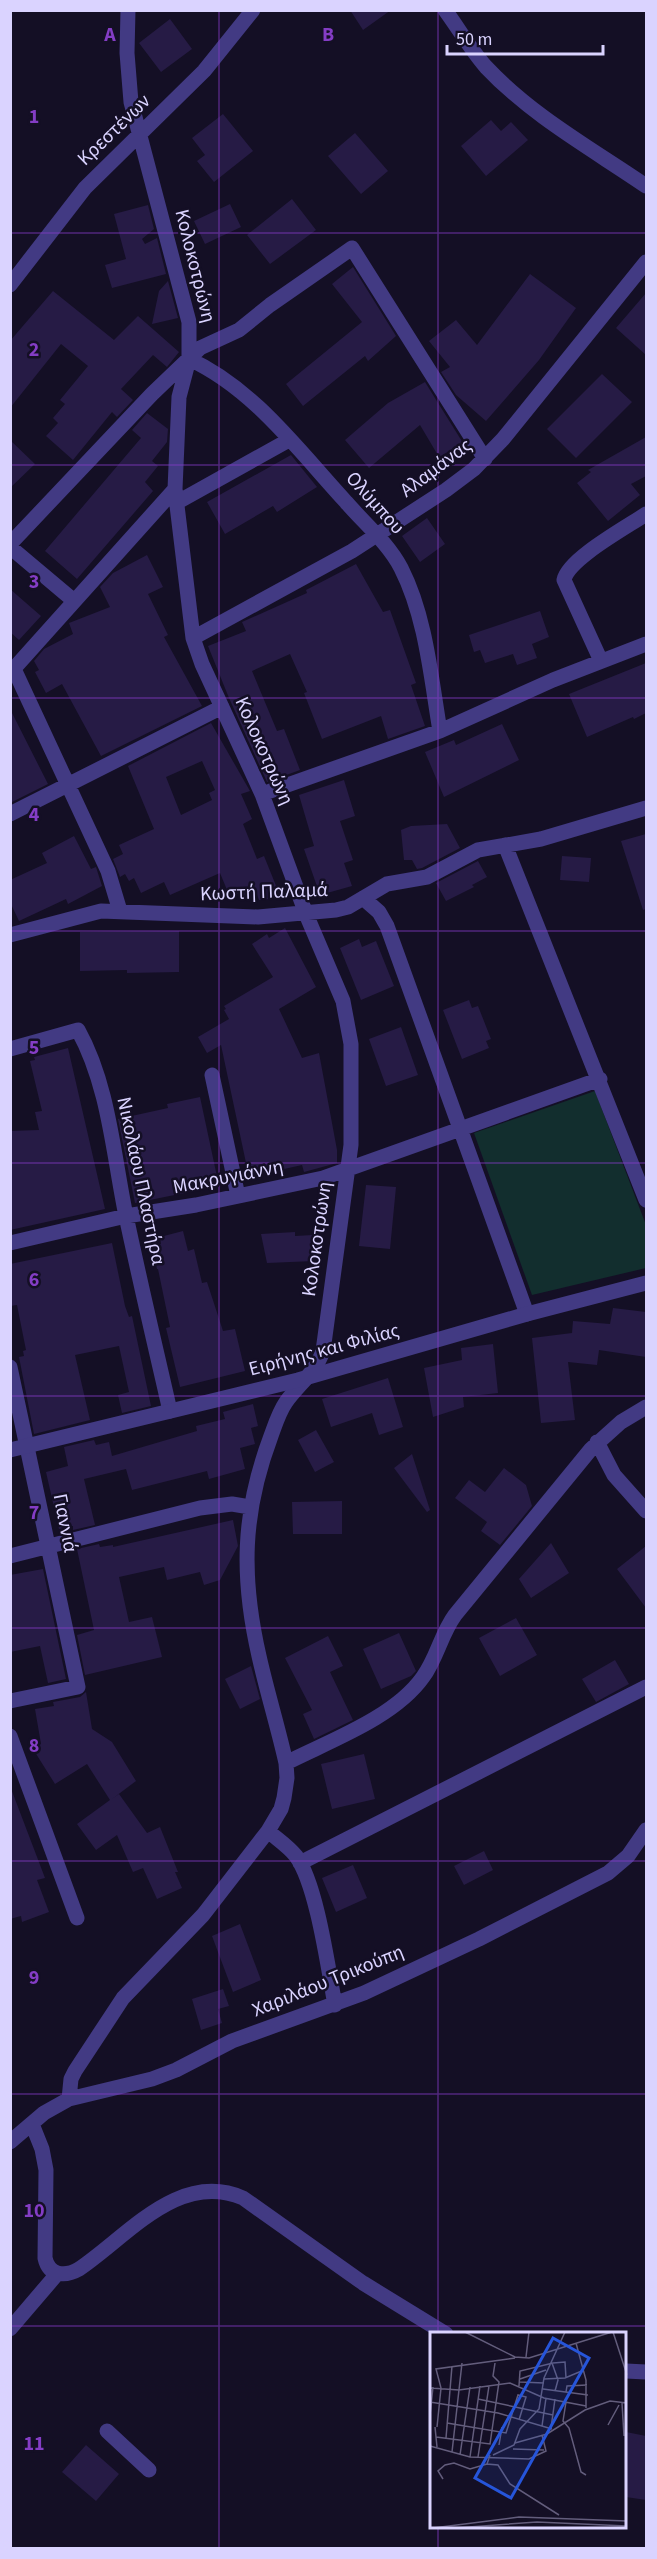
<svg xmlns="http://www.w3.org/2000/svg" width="657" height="2559" viewBox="0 0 657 2559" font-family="'Source Sans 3',sans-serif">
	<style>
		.green { fill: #122e2e }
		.building { fill: #261b45; fill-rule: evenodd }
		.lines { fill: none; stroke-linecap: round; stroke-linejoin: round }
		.minor { stroke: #423a83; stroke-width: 15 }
		.tertiary { stroke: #423a83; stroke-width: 15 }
		.grid { fill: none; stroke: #843dc5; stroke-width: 1.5; stroke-opacity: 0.55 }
		.labels { text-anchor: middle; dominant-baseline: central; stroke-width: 5; stroke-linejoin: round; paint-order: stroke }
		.street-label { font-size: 20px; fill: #dad3ff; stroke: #140f25 }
		.inset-road { fill: none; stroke: #635d7c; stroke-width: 1.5 }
		.view { fill: #2655da; fill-opacity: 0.15; stroke: #2655da; stroke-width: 3 }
		.inset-edge { fill: none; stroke: #dad3ff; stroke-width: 3 }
		.grid-label { font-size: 20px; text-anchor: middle; font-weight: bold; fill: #843dc5; stroke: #140f25; stroke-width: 5; stroke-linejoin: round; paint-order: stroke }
	</style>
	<rect width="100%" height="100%" fill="#140f25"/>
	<path class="green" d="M595,1091L646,1225V1268L532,1295L474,1133Z"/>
	<path class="building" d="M350,10H391L363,30Z
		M170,19L192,49L161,72L139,43Z
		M223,114L253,151L214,182L197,161L205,155L192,138Z
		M491,120L501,131L511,122L528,140L486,176L461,146Z
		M355,133L388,171L361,194L328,156Z
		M292,199L316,230L270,264L247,235Z
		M230,204L241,227L205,244L194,221Z
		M148,205L154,229L142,239L145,244L157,238L166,274L112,288L105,265L126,259L114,214Z
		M353,267L396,336L368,361L365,356L303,406L286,384L362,322L332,284Z
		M530,274L576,308L539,360L486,421L456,395L441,372L450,367L429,341L456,320L477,345Z
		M168,281L178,318L152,324L159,291Z
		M53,291L114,340L138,316L179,352L167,367L153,355L121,389L133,400L117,417L112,412L73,460L46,436L58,423L53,418L65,404L60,400L88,366L61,344L10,408V341Z
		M646,293V355L616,328Z
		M602,374L632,402L576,458L547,429Z
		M425,382L463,443L439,457L420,425L369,468L345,440L388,403Z
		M147,413L168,429L167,442L152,461L158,466L145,482L153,491L77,579L45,551L141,438L132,430Z
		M646,437V476L631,484L640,495L608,521L577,483L591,472L588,470Z
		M10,440L35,464L10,488Z
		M291,455L317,487L277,512L273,506L225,534L207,502Z
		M427,518L445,544L420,562L402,536Z
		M147,555L163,587L148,594L168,635L164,637L202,706L101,756L62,684L46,693L35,672L39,670L34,661L44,649L73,634L69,623L110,607L100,587L113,573Z
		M356,564L383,612L390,610L416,683L411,685L425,726L388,739L381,716L322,739L304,693L307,692L290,654L252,671L277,731L284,729L300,770L267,782L229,698L208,646L246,631L242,622L307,593L306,590Z
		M10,589L41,616L19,640L10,632Z
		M540,611L549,637L532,644L537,658L517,665L513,654L485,663L480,650L474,652L469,635Z
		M646,663V713L634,719L633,717L587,737L569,694Z
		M10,709L48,784L10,803Z
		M211,723L250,791L241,794L252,819L243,824L257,859L264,856L281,898L259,900L256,892L241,898L239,893L230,897L220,873L170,895L164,882L141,893L134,878L129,881L125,874L120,877L113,859L123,854L119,845L154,829L128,766ZM202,761L215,790L209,793L212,800L181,815L166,777Z
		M502,724L519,760L444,797L425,752L454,740L456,745Z
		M344,780L355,816L340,821L353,860L344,863L352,886L320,895L304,849L314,846L299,795Z
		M447,824L460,848L422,868L417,869L412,860H404L401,830L411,826Z
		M646,834V909L643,910L621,841Z
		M74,836L91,869L96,867L102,886L68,904L66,899L19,921L10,902V880L47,863L42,853Z
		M562,856L591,858L589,882L560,880Z
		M478,861L487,877L472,885L474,887L446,901L436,883Z
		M285,928L316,987L279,1009L302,1058L319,1053L337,1150V1163L304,1172L302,1165L249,1177L221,1045L207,1053L198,1037L229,1019L224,1010L226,1009L224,1006L273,977L252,944L267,934L269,938Z
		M179,931V972L127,973V970L80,971V932Z
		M359,939L362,947L376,941L394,986L361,1000L340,948Z
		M469,1000L472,1008L478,1006L491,1039L486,1041L489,1048L462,1059L443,1010Z
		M401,1027L418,1075L386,1086L369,1039Z
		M68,1048L105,1209L10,1230V1131L39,1130L35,1112L42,1111L30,1061L35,1060L34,1057Z
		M200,1097L219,1186L135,1203L118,1119L168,1108L167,1104Z
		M366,1185L396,1187L390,1249L359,1246Z
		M183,1231L188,1251L194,1249L202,1283L207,1282L223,1331L235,1329L245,1371L180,1387L166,1328L170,1327L158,1269H157L152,1246L161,1244L160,1237Z
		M295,1232V1236L313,1235L314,1261L267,1263L261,1234Z
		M112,1243L125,1306L129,1317L132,1316L151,1406L122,1413L118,1395L129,1392L119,1346L75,1355L90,1420L34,1434L19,1357L24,1356L23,1351L26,1350L17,1305L10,1306V1264Z
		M613,1308L646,1312V1357L599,1350L597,1365L568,1362L575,1420L541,1423L532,1338L572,1333L573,1321L610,1324Z
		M493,1344L498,1393L463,1397L464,1407L433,1417L424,1368L462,1360L461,1348Z
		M388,1378L403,1427L379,1435L372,1413L331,1427L322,1399Z
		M253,1404L258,1426L251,1428L255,1444L240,1448L245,1469L209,1479L207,1471L132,1490L126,1469L84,1479L95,1525L73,1530V1526L59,1529L46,1472L68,1466L64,1447L94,1440L96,1445L109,1442L112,1456L197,1431L196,1426L225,1419L223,1412Z
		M316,1430L334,1462L315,1472L298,1440Z
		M412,1454L430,1510L427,1512L394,1468Z
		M504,1468L526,1485L532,1506L500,1545L481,1531L487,1522L455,1498L469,1480L485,1492Z
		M342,1501V1534H293L292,1502Z
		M233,1520L238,1546L220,1580L204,1585L200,1572L167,1580L164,1567L119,1577L129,1622L152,1617L162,1657L85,1675L77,1635L94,1630L77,1549L99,1544L100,1547L113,1545V1547Z
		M551,1543L569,1573L531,1598L519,1579Z
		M646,1546V1608L617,1569Z
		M43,1569L66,1679L48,1683L40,1646L10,1652V1575Z
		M516,1618L537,1655L500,1676L479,1638Z
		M399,1633L416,1671L411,1676L381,1689L363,1649Z
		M328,1636L343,1666L330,1672L353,1720L314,1739L303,1714L312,1710L285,1658Z
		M615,1660L629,1684L596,1702L582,1679Z
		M251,1666L260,1699L240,1709L225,1679Z
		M86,1692L92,1729L112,1742L136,1781L112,1799L119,1794L147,1833L160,1827L178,1872H175L182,1888L157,1899L143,1868L133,1872L117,1835L96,1850L77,1824L110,1800L87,1764L55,1784L33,1749L41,1744L35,1709L54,1706L53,1702L80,1697Z
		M364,1754L375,1799L332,1809L321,1764Z
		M10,1786L45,1878L37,1880L49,1912L22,1922L21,1916L10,1919Z
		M484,1851L493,1870L464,1885L454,1866Z
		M353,1865L367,1898L336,1912L322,1878Z
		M240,1924L261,1980L233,1992L212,1936Z
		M223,1989L229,2006L218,2009L222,2023L201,2030L192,1999Z
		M626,2432L646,2436V2500L626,2497Z
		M86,2445L119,2474L96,2501L62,2472Z"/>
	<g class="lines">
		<path class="minor" d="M445,10C459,29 471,50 486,67C532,116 592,149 646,186
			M10,285L85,188L204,71L253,10
			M189,359C253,388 299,451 346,502C364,523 388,543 401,568C426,617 431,678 440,731
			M176,503L289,440
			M10,544L152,394L200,348L239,330L270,305L352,248L485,459
			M10,547L73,600
			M193,638L352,551L446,490L474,469L503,439L646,262
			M601,661L564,580C568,559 627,527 646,514
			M14,669L108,871L120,911
			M10,673L175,489
			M262,794L440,731L553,680L646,644
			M10,814L222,707
			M505,845L646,1200
			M363,898L379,912L387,926L527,1314
			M10,935L101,911L258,917L336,910L348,907L387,884L427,877L478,850L541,839L646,808
			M10,1049L78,1030C108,1084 113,1151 125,1211C139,1278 155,1345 170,1411
			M212,1075L238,1196
			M10,1243L126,1216L196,1205L323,1178L600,1079
			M10,1367L78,1687L10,1701
			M597,1442L614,1475L646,1511
			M10,1556L200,1508L232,1504L250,1507
			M10,1736L77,1918
			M286,1763C329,1741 394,1718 423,1677C437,1658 441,1634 455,1615L591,1449L621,1422L646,1407
			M268,1831C277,1839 288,1846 296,1856C317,1885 328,1968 335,2005
			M300,1863L646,1687
			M69,2099L71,2079L75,2071L123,1998L203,1915L268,1831L281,1809L284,1798L287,1778L286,1763C278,1727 267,1692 259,1656C241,1577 242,1513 271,1436C275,1425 279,1412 286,1402C298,1385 316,1372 323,1351L351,1145V1044L343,1001L306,914L262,794L202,664L193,638L175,489L179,397L189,359V322L131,102L127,53L128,10
			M32,2124L42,2149L46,2170L45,2258C49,2276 65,2277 79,2269C128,2236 179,2170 243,2198L363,2283L446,2334
			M10,2142L44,2113L69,2099L152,2079L176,2070L232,2041L364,1993L479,1939L608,1873L628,1856L646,1830
			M10,2329L57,2274
			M626,2371L646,2372
			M107,2431L149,2470"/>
		<path class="tertiary" d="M10,1450L298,1380L527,1314L646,1283"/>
	</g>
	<path class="grid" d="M219,10V2548M438,10V2334M10,233H646M10,465H646M10,698H646M10,931H646M10,1163H646M10,1396H646M10,1628H646M10,1861H646M10,2094H646M10,2326H646M438,2528V2548"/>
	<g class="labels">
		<g class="street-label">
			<text transform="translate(114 130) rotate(-44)">Κρεστένων</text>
			<text transform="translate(195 266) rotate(76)">Κολοκοτρώνη</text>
			<text transform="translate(436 468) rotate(-37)">Αλαμάνας</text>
			<text transform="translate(375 503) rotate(48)">Ολύμπου</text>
			<text transform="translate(264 751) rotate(66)">Κολοκοτρώνη</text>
			<text transform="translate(264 892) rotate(-2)">Κωστή Παλαμά</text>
			<text transform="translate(228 1177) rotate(-11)">Μακρυγιάννη</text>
			<text transform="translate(141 1181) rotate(78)">Νικολάου Πλαστήρα</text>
			<text transform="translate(317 1239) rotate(-82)">Κολοκοτρώνη</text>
			<text transform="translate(324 1350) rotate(-15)">Ειρήνης και Φιλίας</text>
			<text transform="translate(65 1523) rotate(79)">Γιαννιά</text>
			<text transform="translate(328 1981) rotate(-22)">Χαριλάου Τρικούπη</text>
		</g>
	</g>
	<g transform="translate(430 2332)">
		<rect width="196" height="196" fill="#140f25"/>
		<path class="inset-road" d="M35,0L85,25L99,26L182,0M183,0L197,43M146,11L156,48V76M96,25L99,0M122,31L128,48L125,59M90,47L116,38M114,47L135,46L154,38M90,50L114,51M89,54L90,39L123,31L135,30L136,46M0,56L29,58L80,51L114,66L156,74M113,57L158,63M136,60L137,54L157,53M48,67L123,83M0,70L68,81L122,97M136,70L133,89L139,96L151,140L156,143M192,71L194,104M0,83L3,55M17,91L76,101L88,63L96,65L89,88M178,93L189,73M112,94L116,66M5,95L7,115M7,95L11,56L6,37L85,26M121,96L125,67M6,105L60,112L69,50L63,44L65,31M16,106L22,34M85,111L117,102L155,78L180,69L197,71M69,113L72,95M0,114L40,125L99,127L116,119L112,103M83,117L114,118M22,120L32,31M30,123L40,55M60,123L57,132L68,133L80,152L129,183M63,123L84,113L90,97L109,77L114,46L135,0M40,125L50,54M48,125L59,54M13,147L8,139L15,133L24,131L40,137L57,132M3,196L89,185L197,189M25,196L107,190L197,194M99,196H134"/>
		<path class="view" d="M123,6L159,26L81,166L45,146Z"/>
		<rect width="196" height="196" class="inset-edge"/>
	</g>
	<g class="grid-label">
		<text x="110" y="41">A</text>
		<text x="328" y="41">B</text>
		<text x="34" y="123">1</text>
		<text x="34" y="356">2</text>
		<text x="34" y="588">3</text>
		<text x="34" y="821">4</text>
		<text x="34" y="1054">5</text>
		<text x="34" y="1286">6</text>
		<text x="34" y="1519">7</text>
		<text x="34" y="1752">8</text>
		<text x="34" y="1984">9</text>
		<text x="34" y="2217">10</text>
		<text x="34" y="2450">11</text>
	</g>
	<rect width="657" height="2559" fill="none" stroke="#dad3ff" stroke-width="24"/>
	<path d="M447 45v9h156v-9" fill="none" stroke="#dad3ff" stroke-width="3"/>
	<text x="456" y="45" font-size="18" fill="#dad3ff" stroke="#140f25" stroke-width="4.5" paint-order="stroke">50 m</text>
</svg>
